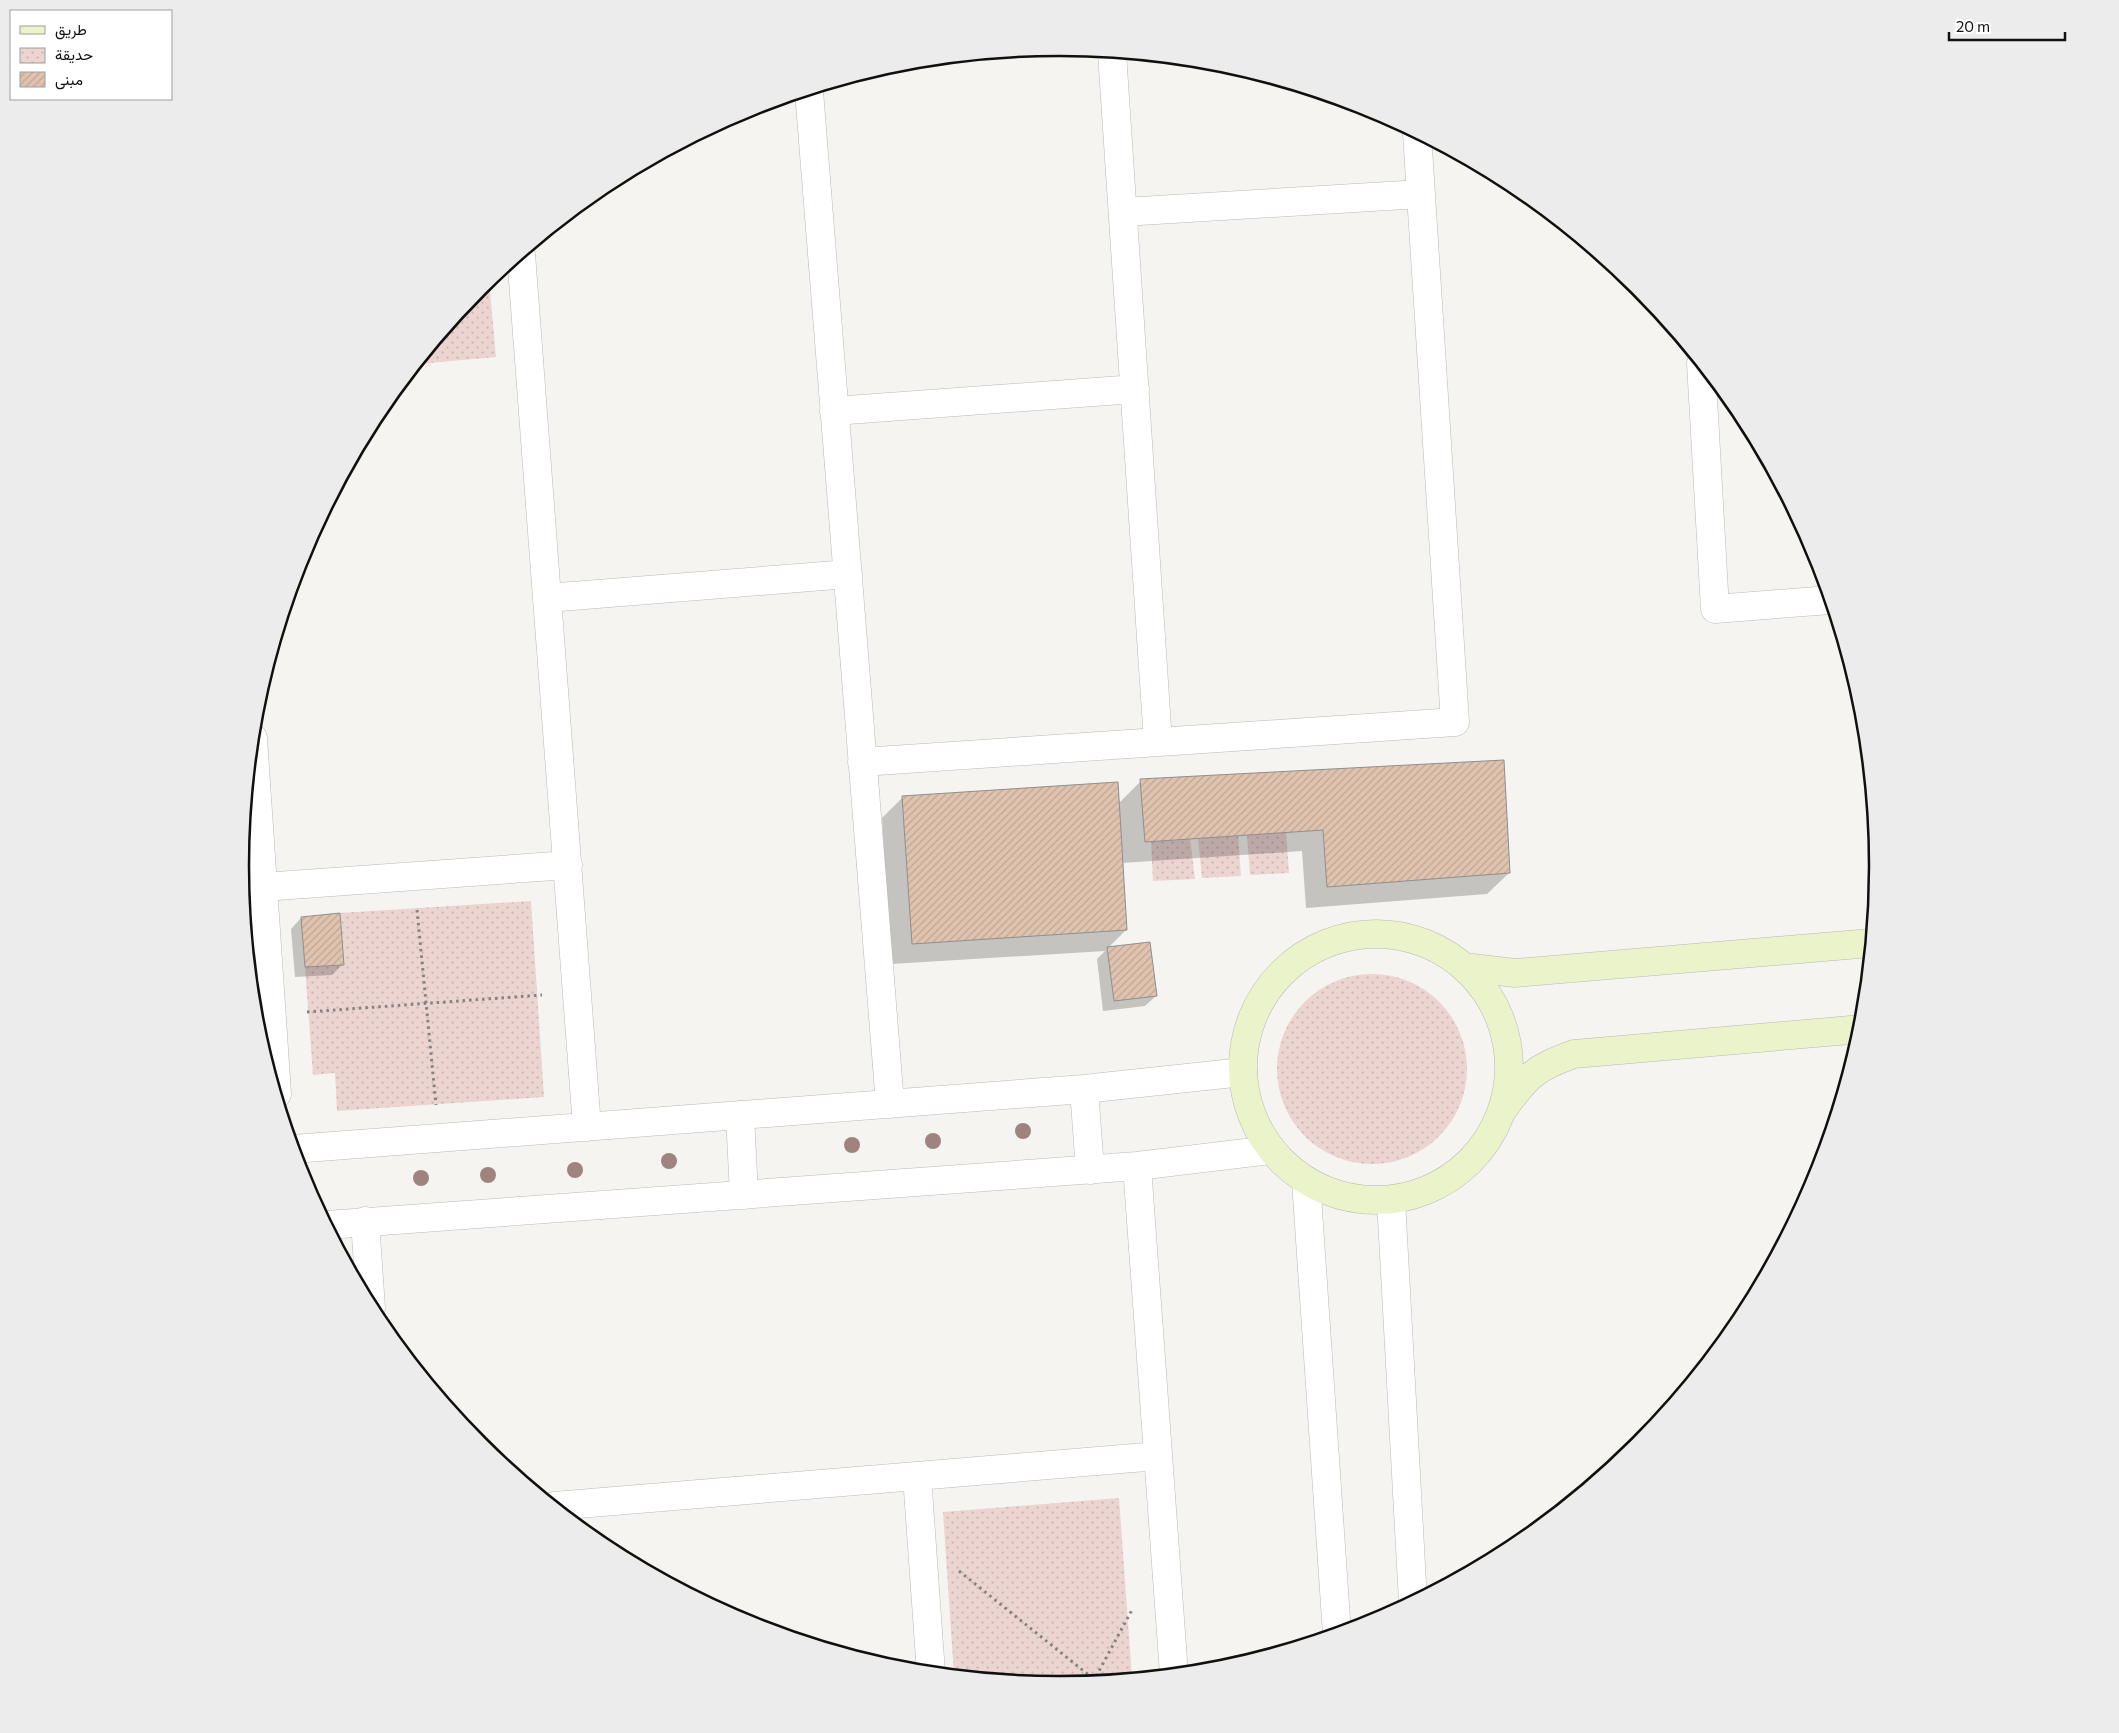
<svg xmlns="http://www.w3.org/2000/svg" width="2119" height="1733" viewBox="0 0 2119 1733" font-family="Commissioner,Vazirmatn,sans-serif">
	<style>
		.park { fill: url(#park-dots) }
		.shadow { fill: #0003 }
		.building { fill: url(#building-hatch); stroke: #918e8c }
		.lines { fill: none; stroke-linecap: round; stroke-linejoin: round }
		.minor-casing { stroke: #bab9b6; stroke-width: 29 }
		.tertiary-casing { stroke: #bab9b6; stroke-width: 29 }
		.secondary-casing { stroke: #bab9b6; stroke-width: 29 }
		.path { stroke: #838280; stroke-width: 3; stroke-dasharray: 2.5 4; stroke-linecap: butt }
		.minor { stroke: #fff; stroke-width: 28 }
		.tertiary { stroke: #fff; stroke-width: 28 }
		.secondary { stroke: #eaf3c9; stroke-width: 28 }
		.tree { fill: #9e837f }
		.rim { fill: none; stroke: #10100f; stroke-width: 2.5 }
	</style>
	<defs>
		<pattern id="park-dots" width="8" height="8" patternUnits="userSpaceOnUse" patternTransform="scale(1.25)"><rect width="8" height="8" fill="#ecd4d1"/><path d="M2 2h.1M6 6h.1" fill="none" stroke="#c9b5b2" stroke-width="1.8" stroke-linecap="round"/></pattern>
		<pattern id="building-hatch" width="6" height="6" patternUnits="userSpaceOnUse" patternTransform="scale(1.25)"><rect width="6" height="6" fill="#dfc3af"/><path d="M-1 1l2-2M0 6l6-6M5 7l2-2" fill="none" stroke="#bea695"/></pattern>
	</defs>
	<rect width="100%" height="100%" fill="#f5f4f1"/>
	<path class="park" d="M489,280L496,357L418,364L481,287Z
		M1286,832L1289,873L1250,875L1247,835Z
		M1238,835L1241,876L1202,878L1198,838Z
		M1190,839L1195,879L1153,881L1151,841Z
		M531,901L544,1097L337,1111L335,1073L313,1075L305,967L344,965L340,913Z
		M1277 1069a95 95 0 1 1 190 0a95 95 0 1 1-190 0Z
		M1119,1498L1132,1678L1059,1685L954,1675L943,1512Z"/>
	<path class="shadow" d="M1141,781L1509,873L1487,894L1306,908L1302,851L1122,863L1126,930L1108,948L1156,996L1145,1006L1103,1011L1097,959L1105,951L891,964L882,818L903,797L1118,804Z
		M301,918L343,964L332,975L295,977L291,929Z"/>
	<path class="building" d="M1504,760L1510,873L1327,887L1323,830L1145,842L1140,779Z
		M1118,782L1127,930L912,944L902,796Z
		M340,913L344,965L305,967L301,917Z
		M1150,942L1157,996L1114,1001L1107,947Z"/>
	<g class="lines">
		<g class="minor-casing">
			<path id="minor" d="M1112,53L1158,742
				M809,91L890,1104
				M1123,212L1421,194
				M521,254L587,1127
				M1701,363L1715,609L1830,600
				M834,411L1135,389
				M547,598L848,574
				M253,738L277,1094
				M862,762L1455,722L1417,133
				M263,887L568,865
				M1084,1089L1090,1170
				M740,1115L744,1195
				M293,1149L1084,1089L1243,1072
				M1137,1166L1174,1674
				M365,1221L371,1308
				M327,1225L1137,1166L1271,1150
				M917,1476L931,1673
				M554,1506L1158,1456"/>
		</g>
		<g class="tertiary-casing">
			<path id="tertiary" d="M1306,1181L1337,1634
				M1391,1200L1413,1602"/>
		</g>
		<g class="secondary-casing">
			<path id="secondary" d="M1243 1067a133 133 0 1 1 266 0a133 133 0 1 1-266 0Z
				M1464,967L1515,973L1871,943
				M1504,1108C1527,1076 1536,1067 1574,1054L1862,1029"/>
		</g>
		<path class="path" d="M417,910L436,1105
			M307,1012L542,995
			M959,1571L1095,1680
			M1093,1682L1133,1608"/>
		<use href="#minor" class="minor"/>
		<use href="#tertiary" class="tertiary"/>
		<use href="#secondary" class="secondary"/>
	</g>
	<g class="tree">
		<circle cx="1023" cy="1131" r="8"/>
		<circle cx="933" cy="1141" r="8"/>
		<circle cx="852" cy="1145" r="8"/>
		<circle cx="669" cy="1161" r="8"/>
		<circle cx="575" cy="1170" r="8"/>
		<circle cx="488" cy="1175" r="8"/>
		<circle cx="421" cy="1178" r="8"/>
	</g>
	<path d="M0 0H2119V1733H0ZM249 866a810 810 0 1 1 1620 0a810 810 0 1 1-1620 0Z" fill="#ececec" fill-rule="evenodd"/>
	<path class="rim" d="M249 866a810 810 0 1 1 1620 0a810 810 0 1 1-1620 0Z"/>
	<rect x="10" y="10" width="162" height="90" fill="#ffffff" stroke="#9f9f9f"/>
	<rect x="20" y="26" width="25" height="8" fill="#eaf3c9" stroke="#9f9f9f"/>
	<text x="55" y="35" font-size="15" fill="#10100f">طريق</text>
	<rect x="20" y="48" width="25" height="15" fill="url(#park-dots)" stroke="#9f9f9f"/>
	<text x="55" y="60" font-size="15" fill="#10100f">حديقة</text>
	<rect x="20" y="72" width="25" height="15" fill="url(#building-hatch)" stroke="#9f9f9f"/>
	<text x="55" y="85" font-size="15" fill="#10100f">مبنى</text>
	<path d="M1949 32v8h116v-8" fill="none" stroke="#10100f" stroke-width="2.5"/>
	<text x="1956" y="32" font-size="15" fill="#10100f" stroke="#ffffff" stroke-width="4" paint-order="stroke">20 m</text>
</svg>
